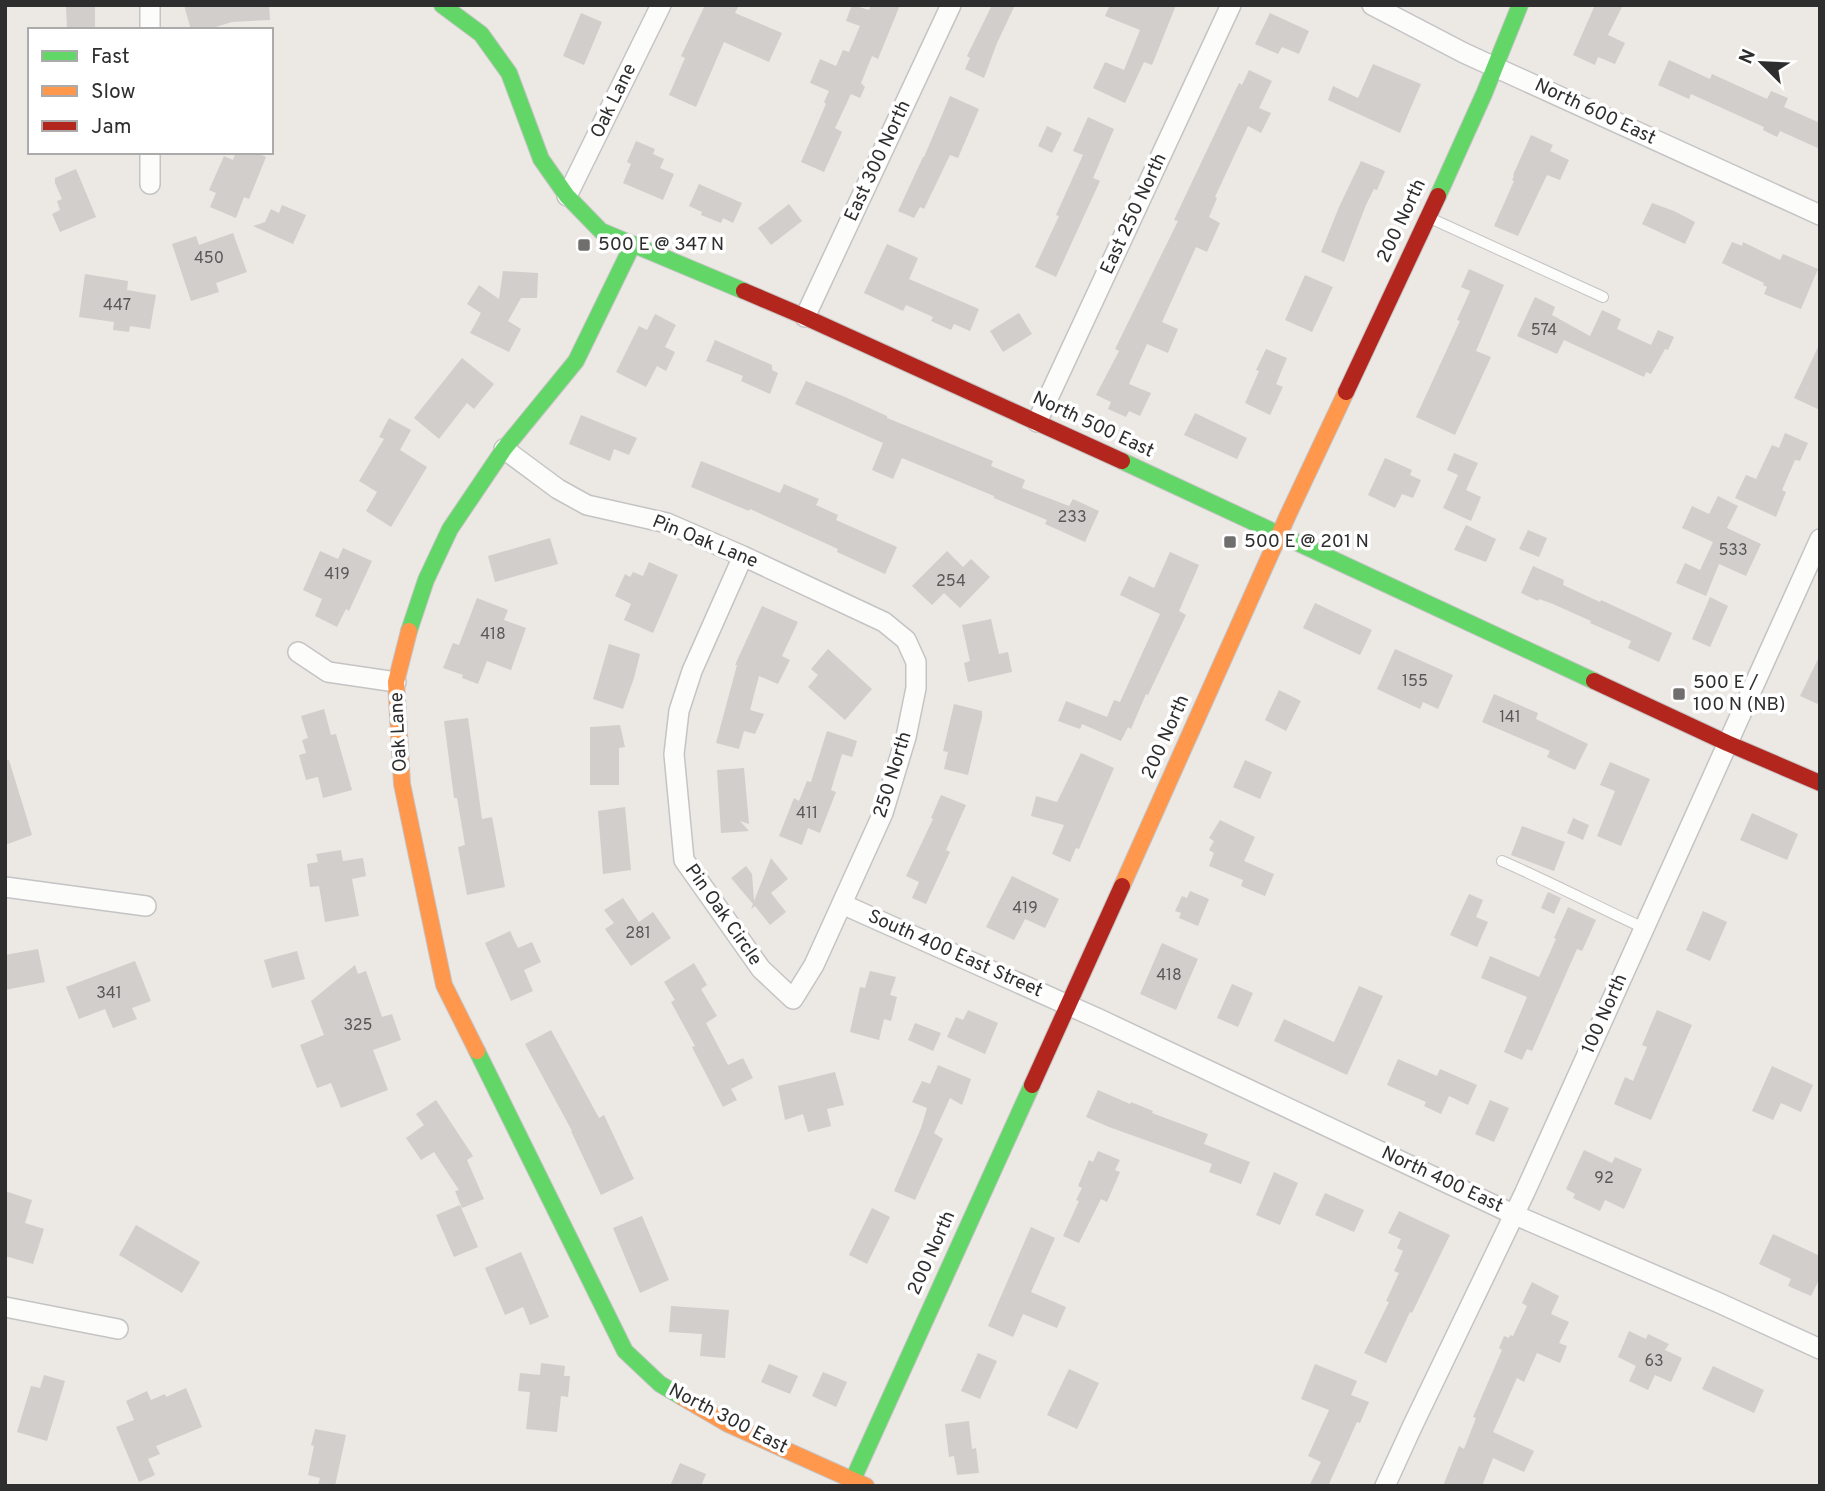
<svg xmlns="http://www.w3.org/2000/svg" width="1825" height="1491" viewBox="0 0 1825 1491" font-family="Overpass,sans-serif">
	<style>
		.building { fill: #d1cecb }
		.lines { fill: none; stroke-linecap: round; stroke-linejoin: round }
		.lane-casing { stroke: #c5c4c5; stroke-width: 12 }
		.street-casing { stroke: #c5c4c5; stroke-width: 22 }
		.fast-casing { stroke: #c5c4c5; stroke-width: 18 }
		.slow-casing { stroke: #c5c4c5; stroke-width: 18 }
		.jam-casing { stroke: #c5c4c5; stroke-width: 18 }
		.lane { stroke: #fcfcfb; stroke-width: 10 }
		.street { stroke: #fcfcfb; stroke-width: 19 }
		.fast { stroke: #63d668; stroke-width: 16 }
		.slow { stroke: #ff974d; stroke-width: 16 }
		.jam { stroke: #b3261e; stroke-width: 16 }
		.poi-dot { fill: #706f6e; stroke: #fff; stroke-width: 2.5 }
		.labels { text-anchor: middle; dominant-baseline: central; stroke-width: 7; stroke-linejoin: round; paint-order: stroke }
		.number-label { font-size: 16px; fill: #585857 }
		.street-label { font-size: 19px; fill: #2e2e2e; stroke: #fff }
		.poi-label { font-size: 19px; fill: #2e2e2e; stroke: #fff; text-anchor: start }
	</style>
	<rect width="100%" height="100%" fill="#ece8e4"/>
	<path class="building" d="M66,5H95V30H67Z
		M184,5H269L270,20L232,22L206,30H191Z
		M705,5H739L735,13L782,33L769,62L724,42L696,107L669,95L685,58L681,56Z
		M852,5L869,10L871,5H900L878,59L872,56L861,83L865,87L860,98L851,94L835,128L842,132L824,172L801,162L826,104L824,102L829,91L810,83L820,59L836,66L843,50L849,52L860,26L846,21Z
		M992,5H1015L997,43L984,78L965,69L970,58L967,56Z
		M1110,5H1176L1152,65L1144,62L1125,103L1093,88L1105,62L1124,70L1140,30L1105,16Z
		M1595,5H1623L1608,35L1625,43L1615,64L1598,57L1595,65L1573,55Z
		M581,13L602,22L584,65L563,56Z
		M1270,13L1309,31L1299,54L1282,47L1278,54L1255,44Z
		M1669,60L1710,79L1712,74L1767,99L1771,91L1788,98L1784,107L1820,123V149L1780,131L1777,137L1763,130L1764,127L1691,94L1689,99L1658,85Z
		M1373,64L1421,84L1400,133L1328,100L1333,86L1358,98Z
		M1249,70L1272,81L1259,108L1271,113L1261,133L1248,126L1215,197L1217,198L1209,217L1220,223L1207,252L1196,247L1162,322L1178,329L1168,353L1147,344L1129,384L1151,393L1140,416L1129,411L1126,417L1108,409L1111,402L1096,395L1119,351L1115,349L1178,221L1174,220L1190,186L1239,83L1242,85Z
		M950,96L979,109L958,158L950,155L924,209L920,207L914,218L898,211L923,157H924Z
		M1088,117L1114,129L1093,178L1100,181L1056,277L1035,267L1059,216L1056,215L1083,155L1073,151Z
		M1047,126L1062,133L1052,153L1038,146Z
		M1531,135L1553,145L1550,151L1569,160L1560,180L1547,175L1518,236L1494,226L1514,181L1512,180L1514,176L1513,175Z
		M636,141L655,149L653,154L664,159L660,168L674,174L663,200L623,183L631,164L627,162Z
		M236,152H255L266,157L249,199L244,197L236,218L210,207L216,193L209,190L224,156L233,160Z
		M1361,161L1385,171L1377,190L1374,189L1366,205L1344,262L1321,252L1339,207Z
		M76,169L96,217L60,232L52,214L60,210L57,201L62,199L55,183V178Z
		M699,184L742,203L733,223L723,218L721,223L701,215L702,212L689,206Z
		M1652,203L1674,211L1695,222L1685,244L1642,224Z
		M789,204L802,221L771,245L758,228Z
		M282,205L306,215L293,244L253,226L265,222L271,209L279,213Z
		M233,233L247,272L216,283L219,292L191,301L172,244L196,236L199,245Z
		M1732,242L1742,246L1743,242L1780,260L1783,254L1818,269L1801,309L1764,294L1767,287L1763,285L1764,283L1722,263Z
		M887,244L918,258L909,279L979,309L970,331L954,324L951,330L931,321L933,317L906,305L903,311L864,293Z
		M1469,269L1504,285L1476,351L1491,357L1455,435L1416,417L1460,321L1457,320L1470,291L1461,287Z
		M503,271L538,273L537,298H521L508,321L521,329L509,352L470,333L481,313L467,304L479,285L499,299Z
		M85,274L128,281L127,290L156,295L150,329L130,326L129,332L113,330L114,322L79,317Z
		M1305,275L1333,287L1312,332L1285,320Z
		M1535,297L1555,307L1552,315L1590,336L1602,310L1621,319L1617,329L1651,345L1658,330L1674,337L1668,350L1665,349L1651,374L1646,372L1644,377L1564,340L1557,354L1517,336Z
		M1019,313L1032,334L1003,352L990,331Z
		M655,314L676,325L665,347L675,352L666,371L657,366L646,387L616,372L639,326L647,330Z
		M715,340L772,365V370L778,373L770,394L741,381L743,376L706,361Z
		M1820,343V410L1794,398Z
		M1266,349L1287,358L1276,384L1283,387L1270,415L1245,403L1259,371L1256,370Z
		M462,358L494,384L474,409L467,403L439,439L414,418Z
		M806,381L845,397L887,416V418L993,461L991,466L1025,480L1022,488L1069,506L1073,499L1099,511L1085,542L1045,524L1047,520L994,498V496L902,458L893,479L872,470L883,443L795,404Z
		M1195,413L1247,438L1237,459L1184,435Z
		M581,415L637,438L629,455L614,449L610,461L569,444Z
		M389,418L411,430L400,450L427,467L391,527L366,511L377,492L359,481L384,439L379,437Z
		M1785,433L1808,443L1800,461L1795,460L1782,490L1786,492L1776,517L1735,498L1746,475L1756,479L1772,445L1779,448Z
		M1454,453L1478,463L1466,490L1481,497L1471,521L1443,508L1458,475L1447,470Z
		M1385,458L1412,470L1410,475L1421,480L1413,498L1402,494L1395,508L1368,495Z
		M701,461L780,493L784,484L819,499L816,505L838,515L836,520L897,547L885,574L837,552L838,549L750,509L749,511L691,487Z
		M1718,496L1738,506L1727,528L1761,544L1746,576L1719,564L1706,596L1676,583L1685,563L1700,570L1713,542L1682,528L1692,506L1709,514Z
		M1466,525L1496,539L1486,562L1454,550Z
		M1528,530L1547,538L1539,557L1519,549Z
		M550,538L558,564L495,582L488,556Z
		M343,548L372,561L349,611L346,609L337,627L315,616L322,599L303,590L320,551L338,559Z
		M947,551L963,567L971,559L990,577L960,608L944,593L932,605L912,586Z
		M1170,552L1199,565L1179,611L1186,615L1148,695L1146,694L1131,729L1128,727L1121,741L1082,724L1080,729L1058,721L1066,701L1107,717L1114,700L1120,702L1160,614L1120,595L1129,576L1154,588Z
		M649,562L678,575L653,633L624,620L631,604L615,596L625,574L630,577L633,572L643,576Z
		M1533,566L1564,580L1563,585L1600,602L1601,600L1672,633L1659,662L1628,648L1631,641L1590,623L1591,621L1553,604L1539,599L1538,601L1521,593Z
		M1710,597L1728,606L1710,647L1692,639Z
		M477,598L508,610L504,620L526,628L511,670L487,661L478,684L462,678L463,675L443,668L453,643L459,645Z
		M1315,603L1372,630L1360,655L1303,628Z
		M762,606L798,622L782,656L790,660L778,684L759,676L750,710L764,714L755,734L744,731L739,749L716,743L737,665H735Z
		M991,619L999,654L1008,652L1012,672L968,682L964,663L970,661L962,625Z
		M609,644L640,654L634,678L623,709L593,699Z
		M828,649L872,689L845,720L808,687L818,675L811,669Z
		M1395,649L1453,675L1438,709L1423,702L1420,709L1377,689Z
		M1820,655V705L1800,696Z
		M1279,690L1301,701L1286,731L1265,720Z
		M1494,694L1538,713L1536,719L1588,744L1575,770L1547,757L1550,751L1482,722Z
		M954,704L982,711V717L968,775L944,769L948,752L943,751Z
		M324,709L331,735L336,734L352,790L323,798L318,777L306,780L299,755L306,753L302,740L308,738L301,716Z
		M468,718L482,819L492,817L505,887L467,895L458,847L465,845L457,798H454L444,721Z
		M620,725L625,747L619,748V785H590V727Z
		M827,731L857,741L852,757L842,754L831,790L836,792L820,833L808,828L802,845L779,836L794,798L799,801L807,781L811,782Z
		M1081,753L1114,768L1079,849L1076,848L1070,862L1052,854L1064,825L1031,816L1036,796L1057,802Z
		M5,760H9L32,835L5,845Z
		M1245,760L1272,772L1260,799L1233,787Z
		M1610,762L1650,779L1621,846L1597,836L1615,791L1600,785Z
		M744,768L749,824L740,821L749,831L721,833L717,770Z
		M941,795L966,805L946,850L950,852L926,904L912,898L919,882L906,876L933,819L931,818Z
		M625,807L631,870L603,874L598,811Z
		M1752,813L1798,834L1787,860L1740,840Z
		M1573,818L1589,825L1583,840L1567,833Z
		M1220,820L1255,837L1244,861L1274,874L1265,896L1241,886L1243,880L1209,866L1214,853L1209,850L1214,841L1209,838Z
		M1522,826L1565,842L1554,871L1511,855Z
		M341,850L343,861L363,858L366,876L352,879L359,916L325,922L319,886L310,887L307,864L318,862L316,854Z
		M771,858L788,879L771,893L786,912L770,925L755,906L751,909L753,904L731,878L746,866L752,874L754,901Z
		M1012,876L1059,899L1045,928L1025,919L1014,940L986,927Z
		M1190,891L1209,899L1198,926L1179,918L1181,913L1175,911L1182,896L1187,898Z
		M1548,892L1561,898L1554,914L1541,908Z
		M1469,894L1483,900L1476,917L1488,922L1477,947L1450,935Z
		M623,898L639,922L653,912L671,938L631,966L605,929L614,923L604,910Z
		M1568,907L1596,920L1582,951L1577,949L1532,1051L1527,1049L1522,1060L1504,1052L1527,997L1481,978L1490,956L1539,977L1556,939L1554,938Z
		M1703,911L1727,922L1710,961L1686,950Z
		M510,931L518,948L532,942L541,962L524,970L533,991L511,1001L485,943Z
		M1162,943L1198,959L1176,1010L1140,994Z
		M38,949L45,982L5,990V955Z
		M297,951L305,979L272,988L264,960Z
		M135,961L151,1001L132,1008L137,1019L113,1028L105,1009L79,1019L66,987Z
		M694,963L707,985L701,989L717,1016L706,1023L728,1065L743,1058L753,1078L731,1089L737,1100L723,1107L692,1047L695,1046L671,1002L675,1000L664,982Z
		M355,965L358,974L366,971L382,1017L392,1014L401,1040L373,1050L388,1090L341,1108L331,1083L317,1088L300,1045L324,1035L311,1001Z
		M870,971L896,977L890,995L897,997L891,1021L884,1019L879,1040L850,1032L860,987L865,988Z
		M1232,984L1253,993L1238,1027L1217,1018Z
		M1359,986L1383,996L1347,1075L1274,1041L1284,1019L1334,1042Z
		M968,1010L998,1023L985,1054L947,1037L956,1017L963,1020Z
		M1657,1010L1692,1025L1651,1120L1614,1104L1625,1077L1633,1081L1647,1047L1642,1045Z
		M915,1023L941,1033L933,1051L908,1040Z
		M551,1030L599,1118L604,1115L634,1179L601,1195L571,1131H572L525,1044Z
		M1398,1059L1437,1076L1440,1069L1477,1085L1468,1105L1449,1096L1441,1114L1424,1106L1426,1102L1387,1085Z
		M938,1065L971,1079L962,1105L950,1098L934,1133L943,1139L915,1200L894,1191L921,1128L927,1108L912,1102L922,1081L930,1084Z
		M1772,1066L1813,1085L1801,1112L1781,1103L1773,1120L1752,1111Z
		M835,1072L844,1105L827,1109L831,1126L808,1132L803,1114L785,1120L778,1086Z
		M1098,1090L1130,1104L1131,1102L1153,1111L1152,1113L1208,1134L1204,1144L1250,1162L1241,1184L1209,1172L1212,1164L1109,1127L1086,1117Z
		M436,1100L473,1156L467,1160L484,1199L462,1208L455,1191L459,1190L434,1152L421,1160L406,1138L424,1125L416,1114Z
		M1490,1100L1509,1108L1494,1142L1475,1134Z
		M1584,1150L1612,1163L1615,1157L1642,1169L1624,1209L1605,1200L1600,1211L1573,1198L1575,1194L1566,1189Z
		M1098,1151L1120,1160L1115,1170L1120,1172L1107,1202L1101,1199L1079,1243L1063,1236L1079,1201L1076,1200L1082,1188L1078,1186L1089,1160L1093,1162Z
		M1274,1172L1298,1183L1280,1225L1256,1215Z
		M5,1191L32,1200L25,1223L44,1229L33,1264L5,1256Z
		M1325,1193L1364,1210L1354,1232L1315,1215Z
		M460,1205L478,1247L454,1257L436,1215Z
		M872,1208L890,1217L867,1264L849,1255Z
		M1399,1211L1450,1235L1412,1313L1410,1312L1386,1363L1364,1353L1389,1302L1386,1301L1399,1273L1394,1271L1403,1251L1397,1248L1401,1239L1388,1233Z
		M642,1216L669,1280L640,1293L613,1228Z
		M136,1225L200,1262L182,1293L119,1255Z
		M1031,1227L1055,1238L1031,1292L1066,1307L1057,1328L1023,1314L1013,1337L988,1326Z
		M1773,1234L1820,1256V1278L1811,1296L1788,1286L1791,1279L1759,1264Z
		M521,1252L549,1317L530,1325L523,1307L505,1315L485,1268Z
		M1532,1282L1559,1296L1551,1314L1569,1322L1559,1343L1567,1346L1560,1363L1537,1353L1524,1382L1517,1378L1493,1432L1534,1451L1524,1472L1493,1458L1482,1486H1443L1459,1446L1464,1449L1476,1418L1473,1417L1502,1350L1499,1348L1504,1336L1509,1338L1510,1335L1513,1336L1527,1306L1522,1303Z
		M671,1306L729,1310L725,1358L700,1356L702,1334L669,1332Z
		M1629,1331L1646,1339L1648,1334L1669,1344L1665,1350L1682,1358L1671,1382L1655,1375L1648,1390L1629,1381L1636,1366L1618,1357Z
		M978,1353L997,1361L980,1399L961,1391Z
		M541,1363L565,1366L564,1376H570L568,1397L561,1396L557,1432L526,1429L530,1392L518,1391L520,1373L540,1375Z
		M769,1364L798,1376L790,1394L761,1382Z
		M1315,1364L1357,1381L1351,1395L1369,1402L1360,1423L1357,1422L1328,1486H1309L1321,1462L1308,1456L1329,1410L1301,1399Z
		M1713,1366L1764,1390L1754,1413L1702,1389Z
		M1069,1369L1099,1383L1077,1429L1047,1415Z
		M823,1372L847,1382L836,1407L812,1396Z
		M44,1375L65,1381L47,1441L17,1432L31,1386L40,1388Z
		M186,1388L202,1427L156,1446L160,1454L148,1459L155,1475L139,1482L116,1427L134,1420L126,1401L147,1391L151,1400L165,1394L166,1397Z
		M969,1421L972,1449L976,1448L979,1473L957,1475L954,1456L949,1457L945,1424Z
		M315,1429L346,1435L335,1486H318L320,1478L308,1475L314,1446L311,1445Z
		M680,1463L706,1474L701,1486H670Z"/>
	<g class="lines">
		<g class="lane-casing">
			<path id="lane" d="M1432,219L1603,297
				M1502,861C1550,882 1596,906 1644,928"/>
		</g>
		<g class="street-casing">
			<path id="street" d="M150,5V30
				M1372,5L1464,53L1820,215
				M150,184V152
				M567,196L661,5
				M805,317L951,5
				M1037,422L1231,5
				M504,449L558,489L587,505L667,523L743,556L884,622L906,640L916,662V688L906,737L883,813L814,965L793,999L761,969L684,860L674,754L679,711L692,671L743,556
				M298,652L328,672L396,682
				M5,887L146,906
				M842,904L1099,1019L1515,1215L1717,1302L1820,1349
				M5,1307L118,1329
				M1385,1486L1412,1427L1525,1192L1820,539"/>
		</g>
		<g class="fast-casing">
			<path id="fast" d="M442,5L481,34L509,73L541,159L567,196L601,231L744,291
				M1438,196L1484,94L1520,5
				M1122,461L1594,681
				M409,631L426,580L450,529L504,449L576,361L633,244
				M477,1051L625,1351L660,1384L682,1397
				M850,1486L1032,1085"/>
		</g>
		<g class="slow-casing">
			<path id="slow" d="M409,631L396,682L402,784L444,985L477,1051
				M1122,886L1288,515L1346,392
				M682,1397L728,1424L866,1486"/>
		</g>
		<g class="jam-casing">
			<path id="jam" d="M744,291L805,317L1122,461
				M1346,392L1438,196
				M1594,681L1727,743L1820,783
				M1032,1085L1122,886"/>
		</g>
		<use href="#lane" class="lane"/>
		<use href="#street" class="street"/>
		<use href="#fast" class="fast"/>
		<use href="#slow" class="slow"/>
		<use href="#jam" class="jam"/>
	</g>
	<g class="poi-dot">
		<rect x="577" y="238" width="14" height="14" rx="3.5"/>
		<rect x="1223" y="535" width="14" height="14" rx="3.5"/>
		<rect x="1672" y="687" width="14" height="14" rx="3.5"/>
	</g>
	<g class="labels">
		<g class="number-label">
			<text x="209" y="259">450</text>
			<text x="117" y="306">447</text>
			<text x="1544" y="331">574</text>
			<text x="1072" y="518">233</text>
			<text x="1733" y="551">533</text>
			<text x="337" y="575">419</text>
			<text x="951" y="582">254</text>
			<text x="493" y="635">418</text>
			<text x="1415" y="682">155</text>
			<text x="1510" y="718">141</text>
			<text x="807" y="814">411</text>
			<text x="1025" y="909">419</text>
			<text x="638" y="934">281</text>
			<text x="1169" y="976">418</text>
			<text x="109" y="994">341</text>
			<text x="358" y="1026">325</text>
			<text x="1604" y="1179">92</text>
			<text x="1654" y="1362">63</text>
		</g>
		<g class="street-label">
			<text transform="translate(614 101) rotate(-64)">Oak Lane</text>
			<text transform="translate(1595 112) rotate(25)">North 600 East</text>
			<text transform="translate(878 161) rotate(-65)">East 300 North</text>
			<text transform="translate(1134 214) rotate(-65)">East 250 North</text>
			<text transform="translate(1402 221) rotate(-65)">200 North</text>
			<text transform="translate(1093 425) rotate(25)">North 500 East</text>
			<text transform="translate(705 542) rotate(22)">Pin Oak Lane</text>
			<text transform="translate(399 732) rotate(-93)">Oak Lane</text>
			<text transform="translate(1166 737) rotate(-66)">200 North</text>
			<text transform="translate(893 775) rotate(-73)">250 North</text>
			<text transform="translate(723 915) rotate(55)">Pin Oak Circle</text>
			<text transform="translate(955 954) rotate(24)">South 400 East Street</text>
			<text transform="translate(1605 1014) rotate(-66)">100 North</text>
			<text transform="translate(1442 1180) rotate(25)">North 400 East</text>
			<text transform="translate(932 1253) rotate(-66)">200 North</text>
			<text transform="translate(728 1419) rotate(27)">North 300 East</text>
		</g>
		<g class="poi-label">
			<text x="598" y="245">500 E @ 347 N</text>
			<text x="1244" y="542">500 E @ 201 N</text>
			<text x="1693" y="683">500 E /<tspan x="1693" dy="22">100 N (NB)</tspan></text>
		</g>
	</g>
	<rect width="1825" height="1491" fill="none" stroke="#2e2e2e" stroke-width="14"/>
	<rect x="28" y="28" width="245" height="126" fill="#ffffff" stroke="#ababab" stroke-width="2"/>
	<rect x="42" y="51" width="35" height="10" fill="#63d668" stroke="#ababab" stroke-width="2"/>
	<text x="91" y="63" font-size="21" fill="#2e2e2e">Fast</text>
	<rect x="42" y="86" width="35" height="10" fill="#ff974d" stroke="#ababab" stroke-width="2"/>
	<text x="91" y="98" font-size="21" fill="#2e2e2e">Slow</text>
	<rect x="42" y="121" width="35" height="10" fill="#b3261e" stroke="#ababab" stroke-width="2"/>
	<text x="91" y="133" font-size="21" fill="#2e2e2e">Jam</text>
	<g transform="translate(1762 63) rotate(294)" stroke="#ffffff" stroke-width="5" paint-order="stroke">
	<path d="M0-5L12 26L0 18L-12 26Z" fill="#2e2e2e"/>
	<text y="-10" font-size="19" font-weight="bold" text-anchor="middle" fill="#2e2e2e">N</text>
	</g>
</svg>
